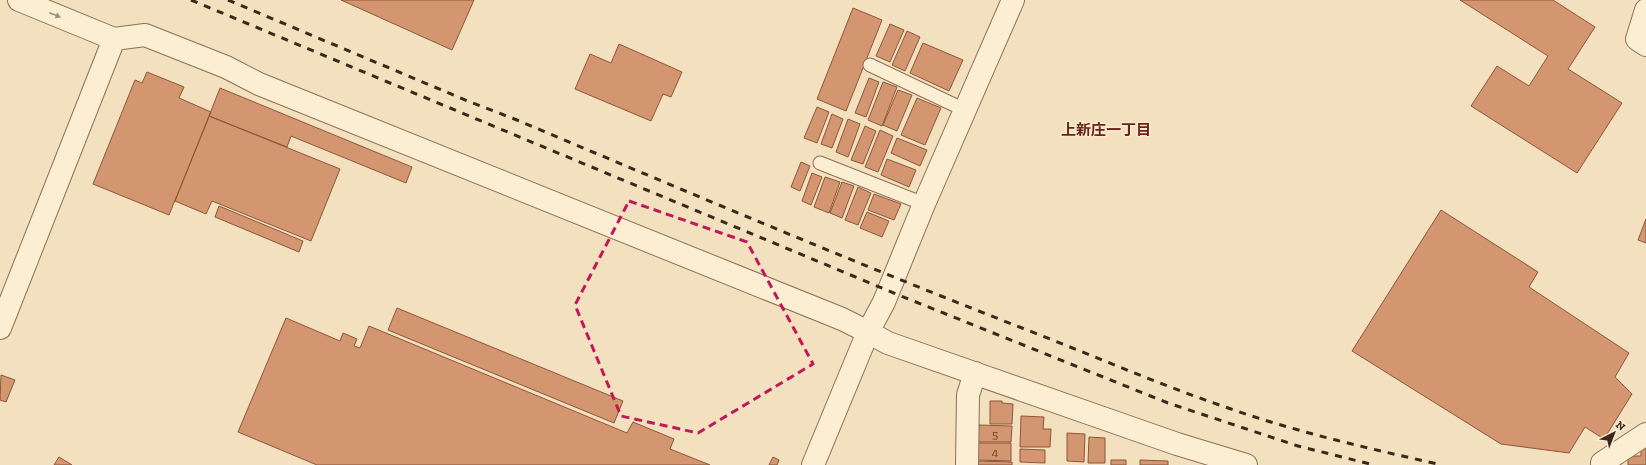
<svg xmlns="http://www.w3.org/2000/svg" width="1646" height="465" viewBox="0 0 1646 465" font-family="'Zilla Slab','Noto Sans JP',serif">
	<style>
		.building { fill: #d39671; stroke: #8d5739 }
		.lines { fill: none; stroke-linecap: round; stroke-linejoin: round }
		.service-casing { stroke: #8c7056; stroke-width: 15 }
		.minor-casing { stroke: #8c7056; stroke-width: 24 }
		.tertiary-casing { stroke: #8c7056; stroke-width: 24 }
		.service { stroke: #fceed3; stroke-width: 13 }
		.minor { stroke: #fceed3; stroke-width: 22 }
		.tertiary { stroke: #fceed3; stroke-width: 22 }
		.rail { stroke: #3a291b; stroke-width: 3; stroke-dasharray: 7 7; stroke-linecap: butt }
		.oneway { fill: #9b8c77 }
		.marked { fill: none; stroke: #c2185b; stroke-width: 3; stroke-dasharray: 8 5; stroke-linejoin: round }
		.labels { text-anchor: middle; dominant-baseline: central; stroke-width: 3; stroke-linejoin: round; paint-order: stroke }
		.number-label { font-size: 12px; fill: #604430 }
		.neighbourhood-label { font-size: 15px; font-weight: bold; fill: #6a2517; stroke: #f8ebcf }
	</style>
	<rect width="100%" height="100%" fill="#f2e0bf"/>
	<path class="building" d="M341,0H474L452,50Z
		M1460,0H1553L1595,27L1568,69L1622,103L1577,173L1471,106L1497,66L1529,86L1548,56Z
		M853,8L882,20L846,111L817,99Z
		M890,24L904,30L890,62L876,56Z
		M907,31L920,37L905,71L892,65Z
		M923,43L963,60L949,91L910,73Z
		M619,44L682,72L671,97L663,94L651,121L575,89L590,54L611,63Z
		M147,72L184,87L179,98L211,112L169,215L93,184L135,80L142,83Z
		M869,78L879,82L866,117L855,113Z
		M883,82L897,87L882,126L868,120Z
		M220,88L412,167L406,183L291,136L287,147L209,116Z
		M898,90L912,95L897,131L883,125Z
		M917,98L941,108L925,145L901,135Z
		M817,107L829,112L817,143L804,138Z
		M832,114L843,119L832,148L821,144Z
		M209,116L340,169L311,241L212,201L206,214L175,201Z
		M848,119L860,124L848,157L836,152Z
		M865,126L876,131L863,164L851,160Z
		M880,130L893,136L878,172L865,167Z
		M897,138L927,150L920,166L891,153Z
		M887,159L916,170L909,187L881,175Z
		M801,162L810,166L800,191L791,187Z
		M812,173L822,177L811,205L802,201Z
		M825,177L840,182L829,213L814,207Z
		M842,182L854,186L842,218L830,213Z
		M858,187L871,193L858,225L845,220Z
		M874,194L901,204L894,220L868,210Z
		M219,206L303,241L299,252L215,217Z
		M1441,210L1538,272L1529,287L1629,353L1615,377L1632,394L1604,439L1585,427L1569,453L1501,444L1352,351Z
		M867,212L889,221L882,237L860,228Z
		M1646,219V243L1638,240Z
		M397,308L623,401L614,423L388,330Z
		M286,318L340,341L343,333L357,339L354,346L360,348L369,326L627,433L633,422L674,439L670,449L710,465H317L238,432Z
		M1,375L15,380L6,402L0,400Z
		M990,401H1002V403L1013,404L1012,424H990Z
		M1021,416L1044,417L1043,429H1051L1050,447H1020Z
		M979,425L1012,426L1011,442H978Z
		M1067,433L1085,434L1084,462L1067,461Z
		M1089,437L1105,438V463H1088Z
		M978,443H1011V461L978,460Z
		M1641,445H1646V465H1628V456H1641Z
		M1020,449L1045,450V463L1020,462Z
		M59,457L72,465H54Z
		M773,457L779,460L777,465H769Z
		M1111,460H1126V465H1111Z
		M1140,460L1168,461V465H1140Z
		M978,461L1012,462V465H978Z"/>
	<g class="lines">
		<g class="service-casing">
			<path id="service" d="M870,65L965,110
				M820,163L924,204"/>
		</g>
		<g class="minor-casing">
			<path id="minor" d="M19,0L114,39L145,35L226,67L259,84L842,319L868,332L884,302L924,204L1013,0
				M1646,10L1637,39L1646,45
				M0,328L114,39
				M1602,463L1646,434
				M967,465L968,395L975,373"/>
		</g>
		<g class="tertiary-casing">
			<path id="tertiary" d="M813,465L868,332L888,343L1177,444L1246,465"/>
		</g>
		<use href="#service" class="service"/>
		<use href="#minor" class="minor"/>
		<use href="#tertiary" class="tertiary"/>
		<path class="rail" d="M191,0L901,296L1168,403L1298,446L1374,465
			M228,0L470,102L517,120C685,191 853,262 1022,328C1092,355 1160,385 1231,409C1300,433 1371,449 1442,465"/>
	</g>
	<defs><path id="oneway-solid" d="M-6-.8H1V-3.2L6.5 0L1 3.2V.8H-6Z"/></defs>
	<use class="oneway" href="#oneway-solid" transform="translate(55 15) rotate(22)"/>
	<path class="marked" d="M629,201L747,242L813,364L698,433L621,416L575,305Z"/>
	<g class="labels">
		<g class="number-label">
			<text x="995" y="434">5</text>
			<text x="995" y="452">4</text>
		</g>
		<g class="neighbourhood-label">
			<text x="1106" y="130">上新庄一丁目</text>
		</g>
	</g>
	<g transform="translate(1614 433) rotate(42)" stroke="#f8ebcf" stroke-width="3" paint-order="stroke">
	<path d="M0-3L7 15L0 10L-7 15Z" fill="#3a291b"/>
	<text y="-6" font-size="11" font-weight="bold" text-anchor="middle" fill="#3a291b">N</text>
	</g>
</svg>
